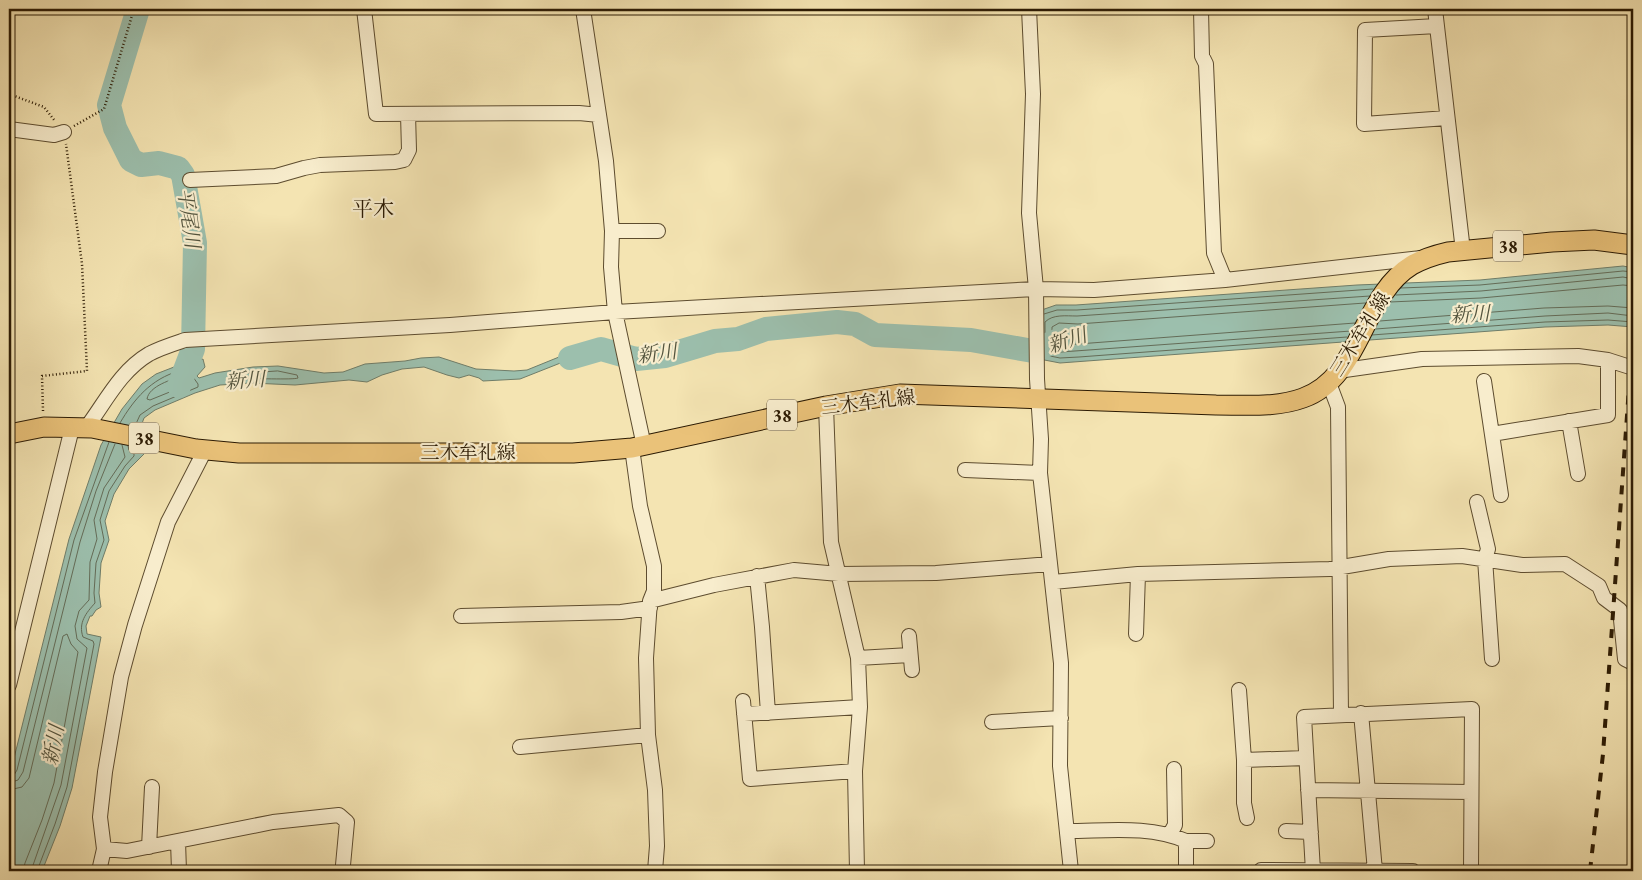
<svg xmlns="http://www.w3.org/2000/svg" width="1642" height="880" viewBox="0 0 1642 880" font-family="'EB Garamond','Noto Serif JP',serif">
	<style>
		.water { fill: #9cbfad; stroke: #6f7d69 }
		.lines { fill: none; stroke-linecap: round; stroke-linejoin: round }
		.shore { stroke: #646c58; stroke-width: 1 }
		.river { stroke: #9cbfad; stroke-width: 24 }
		.minor-casing { stroke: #5d4c2f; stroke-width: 16 }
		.major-casing { stroke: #2b1a03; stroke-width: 21 }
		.path { stroke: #2b1a03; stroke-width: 2.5; stroke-dasharray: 1 2.5; stroke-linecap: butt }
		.minor { stroke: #f8edcd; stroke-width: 14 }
		.major { stroke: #eac279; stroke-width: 19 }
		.rail { stroke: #2b1a03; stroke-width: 4; stroke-dasharray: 9 9; stroke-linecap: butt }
		.labels { text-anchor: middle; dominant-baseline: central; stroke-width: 4.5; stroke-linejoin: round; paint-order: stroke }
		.shield { fill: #f8edcd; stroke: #685940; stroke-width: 1 }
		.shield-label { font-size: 18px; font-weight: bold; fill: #2b1a03 }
		.street-label { font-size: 19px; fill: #2b1a03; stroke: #f8edcd }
		.water-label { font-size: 20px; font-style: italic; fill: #53543e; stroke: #f8edcd }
		.quarter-label { font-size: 21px; fill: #2b1a03; stroke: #f8edcd }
	</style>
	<rect width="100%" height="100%" fill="#f4e4b2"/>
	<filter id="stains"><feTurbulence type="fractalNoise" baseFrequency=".004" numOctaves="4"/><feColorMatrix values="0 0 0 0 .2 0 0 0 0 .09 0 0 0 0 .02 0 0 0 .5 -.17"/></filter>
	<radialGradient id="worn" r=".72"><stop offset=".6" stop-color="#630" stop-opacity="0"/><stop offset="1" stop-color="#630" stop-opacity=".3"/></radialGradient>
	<path class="water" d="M1623,266L1633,268V327L1608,325L1545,327L1060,363L1034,358L1033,313L1056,305H1076L1357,285L1480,280Z
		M597,348L602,349L563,362L520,379L483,381L479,378L469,375L459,378L447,375L424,367L402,369L382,375L367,382L349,380L295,385L251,383L220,385L195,393L155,410L144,418L133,448L149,449L129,469L114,494L105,521L109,540L101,563L99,593L101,607L96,610L92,616H90L86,626L87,634L101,637L72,788L60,826L42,871H9V778L69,539L101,445L122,409L142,384L156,374L174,367L203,359L205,367L197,376L199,378L215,373L253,367L278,366L324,373L343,372L365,364L405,361L421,358L439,357L476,369L514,371L527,370L559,357Z"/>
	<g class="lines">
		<path class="shore" d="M1401,288L1480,285L1623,271L1633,272
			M1396,295L1481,291L1623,277L1633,279
			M1390,302L1481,298L1623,285L1633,286
			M1044,314L1057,310H1077L1373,289
			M1380,321L1544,308L1608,306L1633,308
			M1355,323L1078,344L1061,345L1054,343L1052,341V327L1059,323L1078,324L1365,303
			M1376,329L1545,316L1608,313L1633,316
			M1351,331L1061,352L1045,348V322C1053,314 1066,316 1077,316L1370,296
			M1372,335L1545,322L1608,320L1633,322
			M1045,355L1060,358L1079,357L1347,337
			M278,371L297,375L298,378C294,380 251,378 241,379L238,377L240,374Z
			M184,376L186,377L188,382L187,385L150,400L147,399C149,386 172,379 184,376Z
			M120,423C134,399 151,379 179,371C184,369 190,368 195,368L193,377L198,384V387L153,406L140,415L135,426
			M9,776L14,775L17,770L74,540L109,442
			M9,783L18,780L23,772L80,542L96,491L115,444
			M9,790L22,787L29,778L63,636L67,634L71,644L78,652L54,783L42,820L25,863L23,871
			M31,871L61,785L87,648L77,639L75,626L79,611L89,600L90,562L97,539L94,520L104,488L125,457L122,445
			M37,871L55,824L67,787L94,644L93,641L83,637C78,623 86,613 95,603L94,593L96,563L104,540L100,520L109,491L125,466L134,456V454L129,450L128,446"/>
		<path class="river" d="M138,9L109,105L115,128L131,160L141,165L159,163L178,168L183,175L195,243L193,349L179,386
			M570,358L601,349L636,359L665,356L715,341L738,339L766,329L837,322L855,324L875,335L971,340L1033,351L1061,339"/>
		<g class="minor-casing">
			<path id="minor" d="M364,9L376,114L579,113L599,115
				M583,9L606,161L612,231L611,267L615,312L644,446
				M1029,9L1033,94L1029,213L1036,289L1037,379L1041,439L1040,473L1061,663L1060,766L1071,871
				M1201,9L1202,56L1206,64L1214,253L1225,280
				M1435,9L1463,251
				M1437,26L1365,30L1364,124L1447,118
				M9,129L54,135L64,132
				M190,180L276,176L304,168L320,165L395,162L404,160L409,150L408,114
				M612,231H658
				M1338,371L1422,359L1578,356L1608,360L1633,368
				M1484,381L1501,495
				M1329,383L1338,407L1341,714
				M826,406L831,542L858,658L860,707L855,771L857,871
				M1569,421L1578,474
				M86,428C105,403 120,371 149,354C160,348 173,344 185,340L450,325L615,312L1036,289L1094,290L1225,280L1421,258
				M1492,434L1608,415V360
				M632,448L640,506L654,566V591L650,601L646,658L648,735L655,790L657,846L655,871
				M965,470L1040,473
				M1477,502L1488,549L1485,559L1492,659
				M757,576L762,627L768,713
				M1053,582L1138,574L1330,569L1389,559L1462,556L1522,565L1565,564L1599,586L1604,598L1620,610L1625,659L1633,663
				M650,601L714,585L794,570L839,574L936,573L1050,564
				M461,616L621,612L650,608
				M1136,634L1138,574
				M909,636L912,670
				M858,658L910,655
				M9,685L72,428
				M1239,690L1244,760V803L1247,818
				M743,701L750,779L855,771
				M1361,713L1375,871
				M744,714L860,707
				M992,722L1061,718
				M520,747L648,735
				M1244,760L1306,758
				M1308,790L1471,792
				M1067,831C1107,831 1149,825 1186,841V871
				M1286,831L1311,832
				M1170,834L1175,825L1174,769
				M178,841L179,871
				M1186,841H1207
				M149,847L152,787
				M104,849L127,851L273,822L339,815L347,822L343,865
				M1261,870L1413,871
				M99,871L104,849L100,817L105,772L121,677L135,625L168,522L205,450
				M1313,871L1304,717L1472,709L1471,871"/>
		</g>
		<g class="major-casing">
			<path id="major" d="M9,434L44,427L92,428L196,449L239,453H573L632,448L826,406L900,394L1216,405C1244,405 1276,408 1303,398C1362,377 1361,296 1412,265C1423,259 1435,255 1448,252L1552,242L1594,240L1633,245"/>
		</g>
		<path class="path" d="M9,94L44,107L55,121
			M74,126L104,109L134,9
			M43,411L42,376L87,371L82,264L66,144"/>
		<use href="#minor" class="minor"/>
		<use href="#major" class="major"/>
		<path class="rail" d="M1590,871L1603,754L1633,331"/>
	</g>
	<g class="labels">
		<g class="shield">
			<rect x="1493" y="230.5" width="30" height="31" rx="4"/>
			<rect x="767" y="399.5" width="30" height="31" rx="4"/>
			<rect x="129" y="422.5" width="30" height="31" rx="4"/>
		</g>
		<g class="shield-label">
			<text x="1508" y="246">38</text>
			<text x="782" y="415">38</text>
			<text x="144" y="438">38</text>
		</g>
		<g class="street-label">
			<text transform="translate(1360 334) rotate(-58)">三木牟礼線</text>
			<text transform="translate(868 402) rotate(-7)">三木牟礼線</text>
			<text x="468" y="452">三木牟礼線</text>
		</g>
		<g class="water-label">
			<text transform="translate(189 218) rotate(82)">平尾川</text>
			<text transform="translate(1470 314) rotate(-3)">新川</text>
			<text transform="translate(1067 340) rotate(-18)">新川</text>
			<text transform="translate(657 353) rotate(-7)">新川</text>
			<text transform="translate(245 380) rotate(-4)">新川</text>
			<text transform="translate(53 745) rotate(-79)">新川</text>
		</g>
		<g class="quarter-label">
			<text x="373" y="208">平木</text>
		</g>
	</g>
	<rect width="1642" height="880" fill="none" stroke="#f4e4b2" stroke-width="30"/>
	<rect x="10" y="10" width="1622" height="860" fill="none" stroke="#2b1a03" stroke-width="2.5"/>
	<rect x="15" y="15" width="1612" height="850" fill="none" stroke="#2b1a03"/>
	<rect width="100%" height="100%" filter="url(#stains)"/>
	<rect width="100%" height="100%" fill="url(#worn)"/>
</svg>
